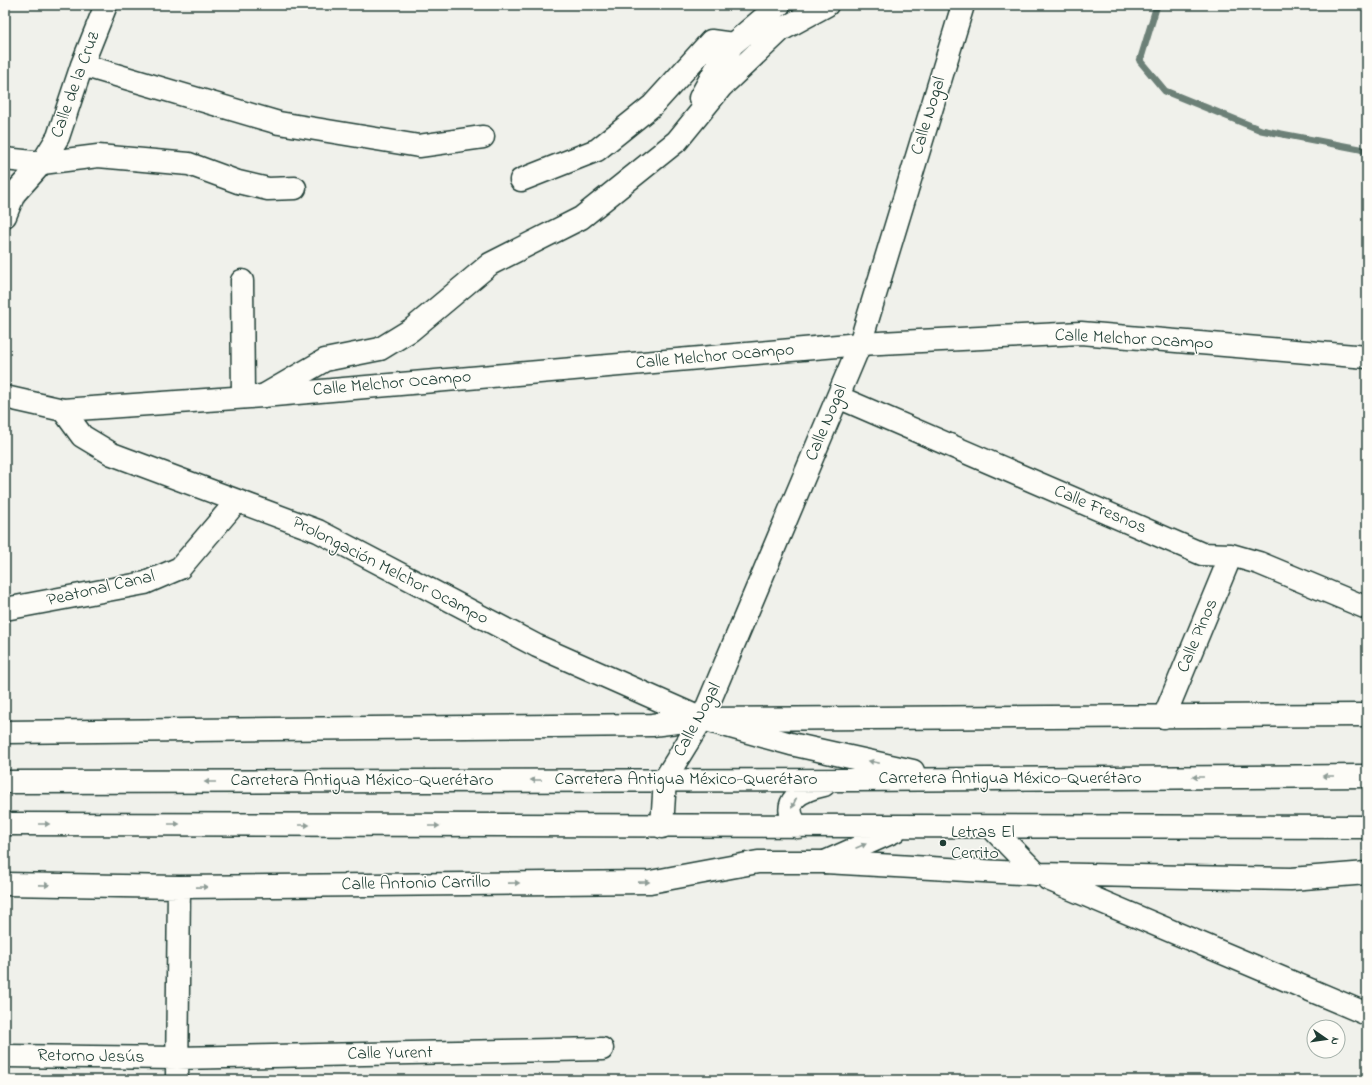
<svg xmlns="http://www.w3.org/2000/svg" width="1372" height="1085" viewBox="0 0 1372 1085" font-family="'Indie Flower',sans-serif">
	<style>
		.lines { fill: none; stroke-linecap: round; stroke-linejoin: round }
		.stream { stroke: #6c8077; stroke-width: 7 }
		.street-casing { stroke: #1f3d34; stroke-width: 25 }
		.secondary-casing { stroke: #1f3d34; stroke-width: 25 }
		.primary-casing { stroke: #1f3d34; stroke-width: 25 }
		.street { stroke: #fdfcf7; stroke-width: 22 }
		.secondary { stroke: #fdfcf7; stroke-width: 22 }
		.primary { stroke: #fdfcf7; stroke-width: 22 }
		.oneway { fill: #8e9c96 }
		.poi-dot { fill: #1f3d34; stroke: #fdfcf7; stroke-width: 1.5 }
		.labels { text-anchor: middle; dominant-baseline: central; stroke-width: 3; stroke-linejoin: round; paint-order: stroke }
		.street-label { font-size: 18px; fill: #1f3d34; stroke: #fdfcf7 }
		.poi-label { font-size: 18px; fill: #1f3d34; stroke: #fdfcf7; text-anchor: start }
	</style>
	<rect width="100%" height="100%" fill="#f0f1eb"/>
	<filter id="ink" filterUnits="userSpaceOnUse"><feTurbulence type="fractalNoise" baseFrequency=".025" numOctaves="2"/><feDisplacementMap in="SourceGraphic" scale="8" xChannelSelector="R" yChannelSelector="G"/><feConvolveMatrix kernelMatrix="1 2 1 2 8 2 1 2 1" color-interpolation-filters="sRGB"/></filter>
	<g filter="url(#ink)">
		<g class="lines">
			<path class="stream" d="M1157,5L1140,61L1165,91L1261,130L1360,149L1367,152"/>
			<g class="street-casing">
				<path id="street" d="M82,65L279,123L419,146L483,137
					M700,98L717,67L733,44L779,5
					M5,159L42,163L98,156L189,164L238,182L268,189L295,188
					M521,180L597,150L653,105L711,41L733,44
					M5,216L14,194L42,163L58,137L82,65L106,5
					M242,281L243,397
					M263,396L325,360L380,349L411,330L490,264L581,218L677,141L721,87L781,30L827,5
					M838,397L1202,554L1231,555L1259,563L1367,608
					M63,410L82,436L112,454L318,531L537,646L702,719
					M5,609L145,583L180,568L237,501
					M1164,717L1231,555
					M5,732L652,725L702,719L1367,715
					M662,827L665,779L702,719L860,344L963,5
					M1048,879L1367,1014
					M5,884L179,887L650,882L758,862H825L1037,874L1291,879L1367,873
					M5,1056L177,1058L602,1049
					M177,1080L179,887"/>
			</g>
			<g class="secondary-casing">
				<path id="secondary" d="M5,397L63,410L263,396L860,344L1081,333L1367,357"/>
			</g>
			<g class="primary-casing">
				<path id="primary" d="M702,719L791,744L913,771
					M5,782L853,780L1367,776
					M5,824L1367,827
					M798,827C778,801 801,790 824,785
					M992,828L1037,874
					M825,862L895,831"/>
			</g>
			<use href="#street" class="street"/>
			<use href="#secondary" class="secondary"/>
			<use href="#primary" class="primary"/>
		</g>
		<defs><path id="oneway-solid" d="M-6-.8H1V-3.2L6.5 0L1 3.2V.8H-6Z"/></defs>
		<g class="oneway">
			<use href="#oneway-solid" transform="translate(874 762) rotate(-168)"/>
			<use href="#oneway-solid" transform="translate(1328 776) rotate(180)"/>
			<use href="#oneway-solid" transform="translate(1198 777) rotate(180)"/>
			<use href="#oneway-solid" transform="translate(536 780) rotate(180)"/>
			<use href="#oneway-solid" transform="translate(210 782) rotate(180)"/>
			<use href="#oneway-solid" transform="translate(794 803) rotate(115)"/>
			<use href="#oneway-solid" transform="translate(44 824)"/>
			<use href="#oneway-solid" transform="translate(174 824)"/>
			<use href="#oneway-solid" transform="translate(304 825)"/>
			<use href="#oneway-solid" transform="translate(434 826)"/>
			<use href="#oneway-solid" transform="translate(861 846) rotate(-23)"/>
			<use href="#oneway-solid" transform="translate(644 882) rotate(-1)"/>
			<use href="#oneway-solid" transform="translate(514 883) rotate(-1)"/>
			<use href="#oneway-solid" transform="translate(44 885) rotate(1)"/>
			<use href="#oneway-solid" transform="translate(202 887) rotate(-1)"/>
		</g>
	</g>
	<circle class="poi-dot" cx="943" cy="843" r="4"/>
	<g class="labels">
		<g class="street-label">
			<text transform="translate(76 85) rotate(-70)">Calle de la Cruz</text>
			<text transform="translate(929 116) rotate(-73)">Calle Nogal</text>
			<text transform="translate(1134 340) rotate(3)">Calle Melchor Ocampo</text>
			<text transform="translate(715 357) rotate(-5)">Calle Melchor Ocampo</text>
			<text transform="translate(392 384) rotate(-5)">Calle Melchor Ocampo</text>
			<text transform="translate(827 423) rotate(-67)">Calle Nogal</text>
			<text transform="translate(1100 510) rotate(23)">Calle Fresnos</text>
			<text transform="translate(390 571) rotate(27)">Prolongación Melchor Ocampo</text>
			<text transform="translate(101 589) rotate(-13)">Peatonal Canal</text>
			<text transform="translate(1198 636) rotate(-67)">Calle Pinos</text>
			<text transform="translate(698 720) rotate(-62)">Calle Nogal</text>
			<text x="1010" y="779">Carretera Antigua México-Querétaro</text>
			<text x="686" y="780">Carretera Antigua México-Querétaro</text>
			<text x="362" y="781">Carretera Antigua México-Querétaro</text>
			<text transform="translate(416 884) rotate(-1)">Calle Antonio Carrillo</text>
			<text transform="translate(390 1054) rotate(-1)">Calle Yurent</text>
			<text transform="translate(91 1057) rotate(1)">Retorno Jesús</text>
		</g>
		<g class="poi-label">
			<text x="951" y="833">Letras El<tspan x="951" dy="21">Cerrito</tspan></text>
		</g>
	</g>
	<rect width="1372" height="1085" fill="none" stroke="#fdfcf7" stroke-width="20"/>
	<rect x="10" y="10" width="1352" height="1065" fill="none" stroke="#1f3d34" stroke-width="1.5" filter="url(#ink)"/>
	<g transform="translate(1326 1039) rotate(103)"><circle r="19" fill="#fdfcf7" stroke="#a4b0a9"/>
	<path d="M0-3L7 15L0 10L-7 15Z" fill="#1f3d34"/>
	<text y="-6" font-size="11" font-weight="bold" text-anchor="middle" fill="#1f3d34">N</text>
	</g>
</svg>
